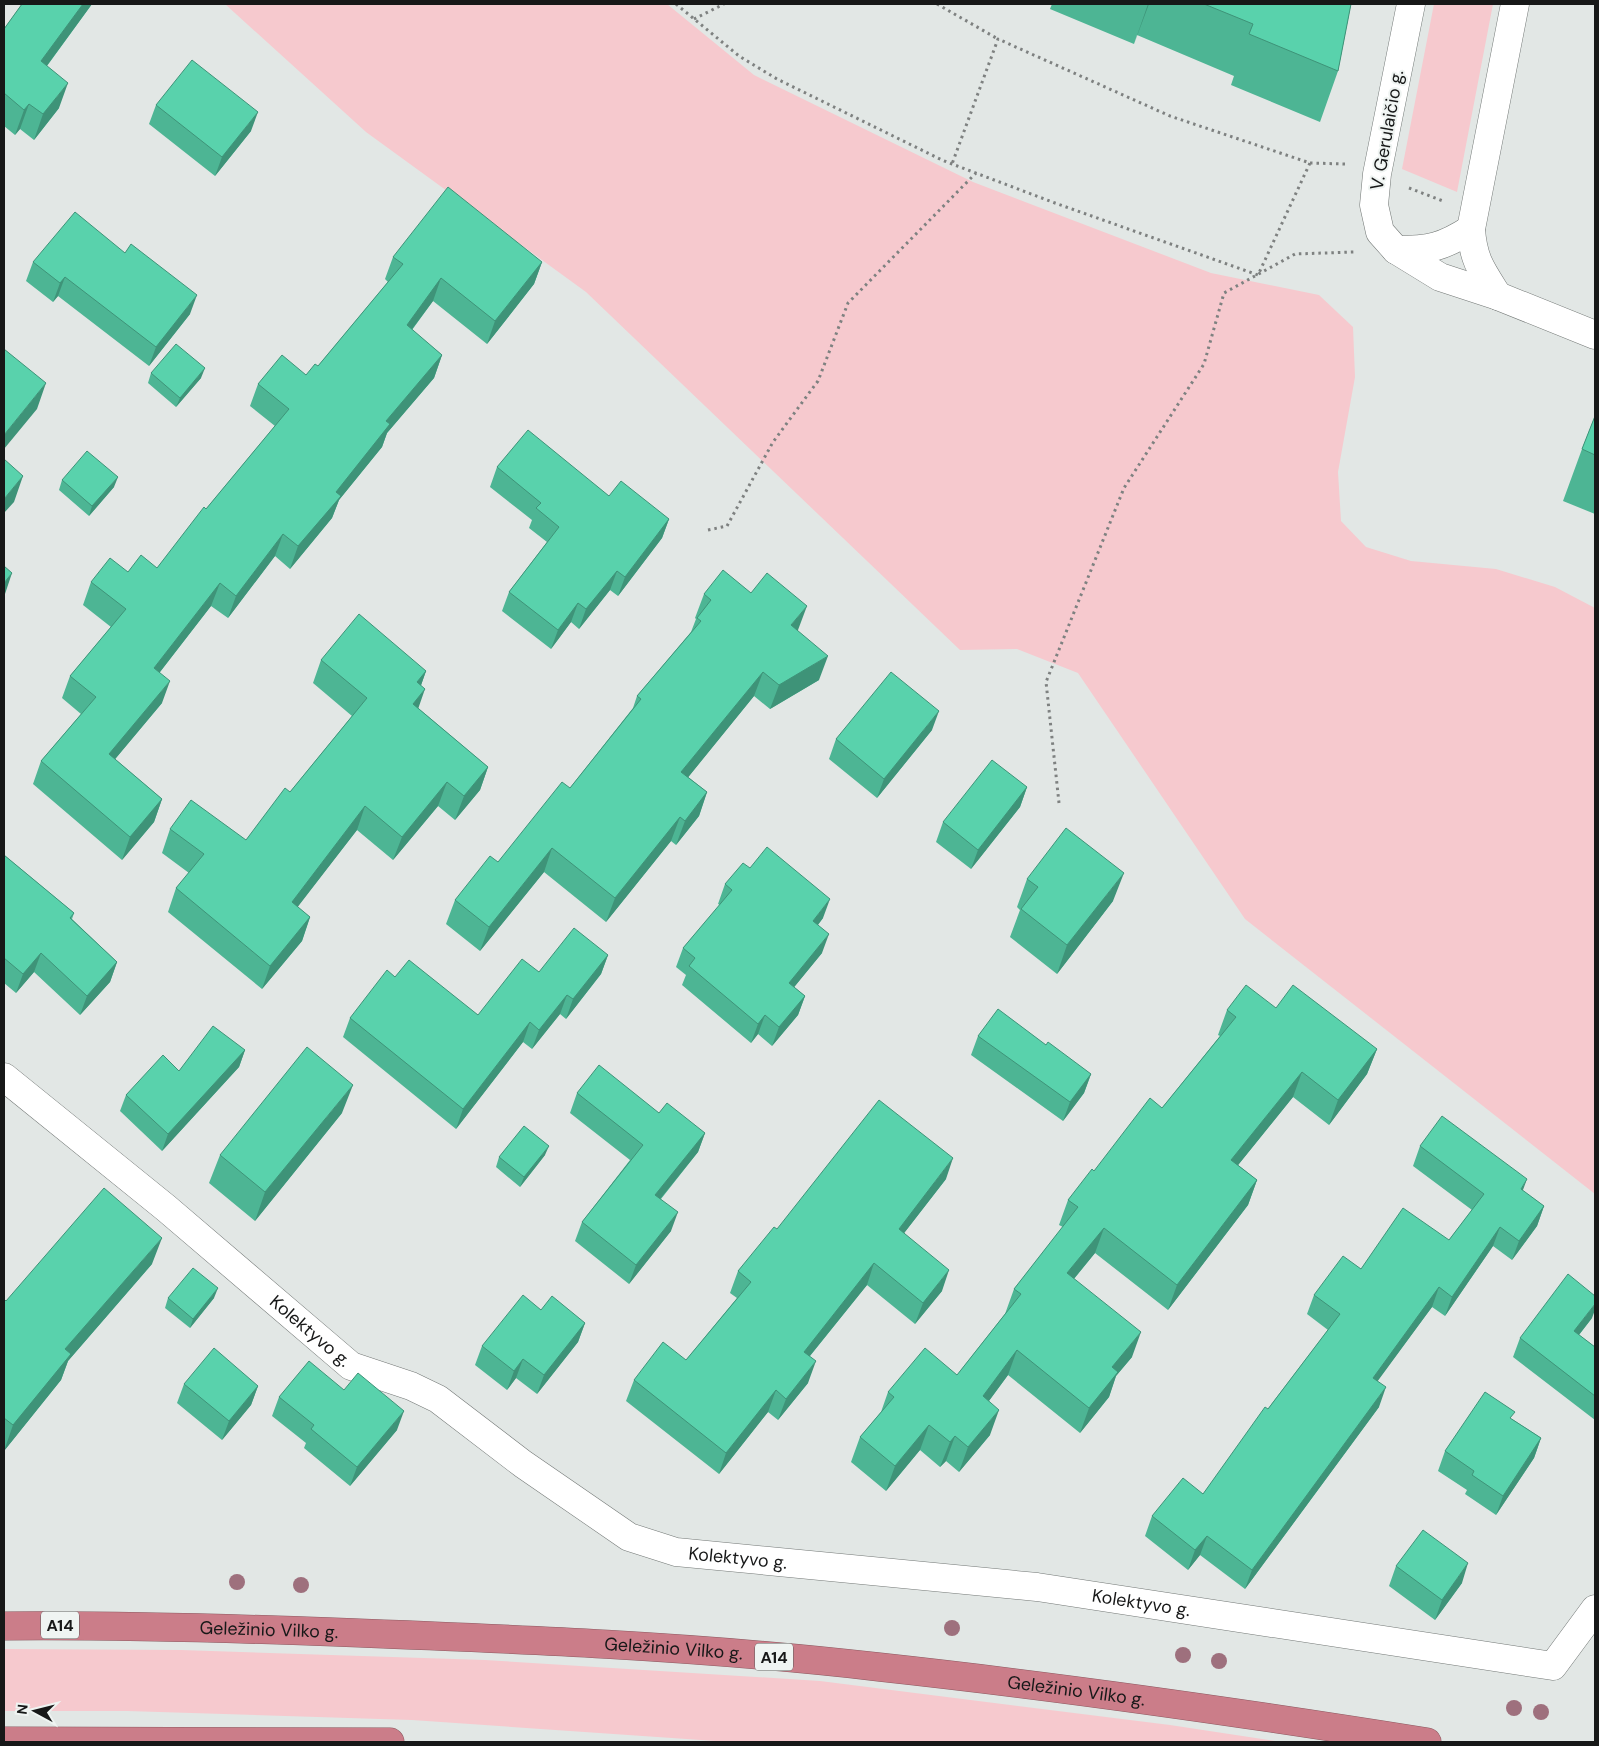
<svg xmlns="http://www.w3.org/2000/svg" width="1599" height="1746" viewBox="0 0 1599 1746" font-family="'DM Sans',sans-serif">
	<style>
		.green { fill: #f6c9ce }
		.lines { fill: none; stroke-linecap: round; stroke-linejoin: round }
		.minor-casing { stroke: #737876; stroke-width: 29 }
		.highway-casing { stroke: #8c5a61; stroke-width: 29 }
		.path { stroke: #7e8180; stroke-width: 3; stroke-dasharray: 2.5 4; stroke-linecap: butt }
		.minor { stroke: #fff; stroke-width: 28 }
		.highway { stroke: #cb7d89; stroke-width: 28 }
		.tree { fill: #9e707d }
		.wall { fill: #4db594 }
		.shaded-wall { fill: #3e9378 }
		.building { fill: #59d2ac; stroke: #3e9378 }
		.labels { text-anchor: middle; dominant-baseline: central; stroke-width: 4; stroke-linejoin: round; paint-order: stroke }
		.shield { fill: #eff4f2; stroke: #585a59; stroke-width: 1 }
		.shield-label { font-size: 16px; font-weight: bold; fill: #171818 }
		.street-label { font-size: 18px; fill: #171818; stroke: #eff4f2 }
	</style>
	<rect width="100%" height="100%" fill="#e2e7e5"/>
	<path class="green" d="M225,4H667L754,75L973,182L1211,273L1319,295L1353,327L1355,377L1338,472L1341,521L1366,547L1411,561L1496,569L1555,587L1595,608V1194L1245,919L1078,673L1017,649L960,650L586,292L366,132Z
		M1434,4H1493L1457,192L1402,169Z
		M4,1649L181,1650L485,1660L820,1681L1170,1725L1282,1742H730L412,1720L127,1711H4Z"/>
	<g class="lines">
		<g class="minor-casing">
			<g id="minor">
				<path d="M1411,4L1377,174L1374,205L1380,232L1396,250L1440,277L1498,296L1595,335"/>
				<path d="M1396,250C1430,250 1443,247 1471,229"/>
				<path d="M1498,296C1482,271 1473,260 1471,229L1515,4"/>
				<path id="s1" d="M4,1077L166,1208L351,1366L411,1386L438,1399L523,1464L629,1537L676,1552L1037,1587L1553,1666L1595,1609"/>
			</g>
		</g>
		<g class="highway-casing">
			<g id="highway">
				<path id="s2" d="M4,1626C114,1625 224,1628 334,1632C516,1639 698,1646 879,1667C1063,1687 1245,1713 1427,1742"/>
				<path d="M4,1741L390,1742"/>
			</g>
		</g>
		<path class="path" d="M676,4L739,56L777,79L942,160L952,164L1055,203L1258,275L1310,163L1170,116L998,39L952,164
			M937,4L998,39
			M694,19L724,4
			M1310,163L1345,164
			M1409,188L1443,201
			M708,530L727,526L773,442L818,381L848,303L976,173
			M1059,803L1046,682L1124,488L1204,364L1224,293L1295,254L1354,252"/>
		<use href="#minor" class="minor"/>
		<use href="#highway" class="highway"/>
	</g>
	<g class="tree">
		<circle cx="237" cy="1582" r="8"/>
		<circle cx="301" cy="1585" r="8"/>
		<circle cx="952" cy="1628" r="8"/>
		<circle cx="1183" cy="1655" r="8"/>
		<circle cx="1219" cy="1661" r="8"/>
		<circle cx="1514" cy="1708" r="8"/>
		<circle cx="1541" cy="1712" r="8"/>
	</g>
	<path class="wall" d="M22,4H92L47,66L59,108L34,140L20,129L15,135L4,126V29Z
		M1052,4H1351L1338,71L1320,122L1231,85L1234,76L1137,35L1134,44L1050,9Z
		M156,105L251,131L215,176L149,124Z
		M125,253L190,314L149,366L58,296L53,302L26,281L33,262Z
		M393,257L542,262L534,284L487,344L433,301L412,330L442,355L434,378L387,433L382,447L339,500L332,518L290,569L275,556L228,618L211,606L160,672L162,703L115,759L162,799L154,822L122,860L33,784L41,761L81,714L62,698L70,676L111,627L83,605L91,582L128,572L157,568L275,426L250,406L258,384L306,375L318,366L388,282L385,279Z
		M151,373L201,378L176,407L148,383Z
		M1595,416V514L1563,501L1582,449Z
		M497,467L609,496L669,519L662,538L618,596L610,590L579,629L571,622L551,649L502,611L509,592L547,542L529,528L532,520L490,487Z
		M62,480L114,487L89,516L59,490Z
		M704,594L798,631L819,680L770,709L754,696L688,777L707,792L699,816L676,845L671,841L606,922L544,872L480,951L446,924L455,900L498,862L570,788L633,708L637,696L691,632L696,619L695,618Z
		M321,660L426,671L421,685L418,708L488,767L480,790L455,820L438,806L393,860L357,830L297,907L310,917L302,941L262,989L168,912L176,888L189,873L162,853L170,829L246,840L290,792L352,716L313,683Z
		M932,730L877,798L829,759L836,739Z
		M1027,787L1020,807L971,869L936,842L943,822Z
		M4,855L74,913L72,919L117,962L110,982L80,1015L34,972L16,993L4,983Z
		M750,868L823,918L818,925L822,953L794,987L805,996L798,1015L772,1046L758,1034L751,1043L682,985L686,975L676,967L683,948L720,905L718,904L725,884Z
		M1027,879L1113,901L1057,974L1010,937L1020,910L1017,907Z
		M608,955L601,974L566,1019L560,1014L532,1049L523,1042L456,1129L343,1037L350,1018L395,977L478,1015L539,972Z
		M1276,1008L1377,1049L1367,1074L1329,1125L1293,1097L1238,1165L1257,1180L1248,1205L1168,1310L1095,1253L1074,1279L1132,1357L1116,1376L1109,1397L1080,1433L1008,1375L989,1401L990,1435L959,1472L946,1461L940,1467L920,1450L886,1491L851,1462L860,1437L881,1412L888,1392L957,1375L1005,1314L1014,1289L1063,1227L1059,1225L1068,1200L1094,1171L1162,1108L1220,1036L1218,1035L1227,1010Z
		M978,1036L1046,1045L1091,1074L1084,1093L1063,1121L971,1055Z
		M245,1050L239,1067L162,1151L120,1111L126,1095L179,1071Z
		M577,1093L659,1113L705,1133L698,1152L661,1199L671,1231L629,1284L575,1241L582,1222L630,1160L570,1113Z
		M342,1113L255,1221L209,1183L220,1155Z
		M1420,1146L1523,1191L1544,1206L1537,1226L1512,1260L1493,1246L1445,1316L1432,1307L1377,1381L1379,1407L1245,1589L1200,1555L1188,1570L1145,1536L1152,1516L1203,1494L1328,1330L1307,1314L1314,1295L1361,1269L1449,1240L1472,1210L1413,1166Z
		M545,1155L520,1187L496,1167L499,1157Z
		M946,1179L904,1233L942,1291L915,1324L867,1285L810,1356L808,1383L778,1420L768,1412L719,1474L626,1401L634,1380L686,1360L737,1298L730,1293L738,1271L777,1229Z
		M152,1264L68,1361L61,1380L4,1451V1299L6,1301Z
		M168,1298H214L190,1328L165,1308Z
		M541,1310L585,1323L578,1342L537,1394L516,1378L507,1390L475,1365L482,1346Z
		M1592,1318L1579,1335L1595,1347V1420L1513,1357L1520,1338Z
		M184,1384L258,1386L251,1405L222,1440L177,1403Z
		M344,1390L397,1430L350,1486L304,1448L306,1443L272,1416L279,1397Z
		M1512,1419L1541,1438L1534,1458L1496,1515L1465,1494L1467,1490L1438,1471L1445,1451Z
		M1396,1566L1462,1583L1435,1620L1389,1586Z"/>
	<path class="shaded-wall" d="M83,4H92L32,86L41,61Z
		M1148,4H1149L1134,44Z
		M68,83L59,108L34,140L43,114Z
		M29,104L20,129L15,135L24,110Z
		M258,112L251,131L215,176L222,157Z
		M542,262L534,284L487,344L495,321Z
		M65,277L58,296L53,302L60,283Z
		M441,278L433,301L398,348L407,325Z
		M197,295L190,314L149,366L156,347Z
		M442,355L434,378L387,433L382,447L339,500L332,518L290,569L298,546L336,492L386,421Z
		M205,368L201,378L176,407L180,398Z
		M46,383L37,409L4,449V435Z
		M23,476L14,502L4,513V499Z
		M118,477L114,487L89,516L92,506Z
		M669,519L662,538L618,596L625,577Z
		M283,534L275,556L228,618L236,596Z
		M617,571L610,590L579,629L586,609Z
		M12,573L4,597V583Z
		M220,583L211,606L146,690L154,668Z
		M578,603L571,622L551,649L558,630Z
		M807,606L798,630L782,649L791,625Z
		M828,656L819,680L770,709L779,685Z
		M426,671L418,694L417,682Z
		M763,672L754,696L673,796L681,772Z
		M170,681L162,703L101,776L109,754Z
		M425,689L417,712L413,704Z
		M939,711L932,730L877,798L884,779Z
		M488,767L480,790L455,820L464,796Z
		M447,782L438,806L393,860L402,837Z
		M1027,787L1020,807L971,869L978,850Z
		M707,792L699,816L676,845L685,821Z
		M162,799L154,822L122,860L130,837Z
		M365,806L357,830L283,926L292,902Z
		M680,817L671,841L606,922L615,898Z
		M552,848L544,872L480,951L489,927Z
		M1124,873L1113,901L1057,974L1067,945Z
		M830,899L823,918L806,940L813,921Z
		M310,917L302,941L262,989L270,966Z
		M829,934L822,953L782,1002L789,983Z
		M41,953L34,972L16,993L23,974Z
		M608,955L601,974L566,1019L573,999Z
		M117,962L110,982L80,1015L87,996Z
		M567,995L560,1014L532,1049L539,1030Z
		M805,996L798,1015L772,1046L779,1027Z
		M765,1015L758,1034L751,1043L758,1024Z
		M530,1022L523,1042L456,1129L463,1109Z
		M1377,1049L1367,1074L1329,1125L1338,1100Z
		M245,1050L239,1067L162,1151L168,1134Z
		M1302,1072L1293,1097L1222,1185L1231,1160Z
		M1091,1074L1084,1093L1063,1121L1070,1102Z
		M353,1085L342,1113L255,1221L265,1192Z
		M705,1133L698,1152L648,1214L655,1195Z
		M549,1146L545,1155L520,1187L524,1177Z
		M953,1158L946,1179L891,1250L899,1229Z
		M1527,1179L1520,1198L1521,1189Z
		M1257,1180L1248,1205L1168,1310L1177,1285Z
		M1544,1206L1537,1226L1512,1260L1519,1241Z
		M678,1212L671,1231L629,1284L636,1265Z
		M1500,1227L1493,1246L1445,1316L1452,1297Z
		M1104,1228L1095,1253L1058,1298L1067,1273Z
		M162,1238L152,1264L68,1361L61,1380L4,1451L13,1425L65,1349Z
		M874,1263L867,1285L796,1373L804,1352Z
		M949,1270L942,1291L915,1324L923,1303Z
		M1439,1287L1432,1307L1366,1397L1373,1378Z
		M218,1288L214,1298L190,1328L193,1319Z
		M1595,1304V1310L1592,1318L1567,1350L1574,1331Z
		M585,1323L578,1342L537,1394L544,1375Z
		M1141,1332L1132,1357L1116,1376L1109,1397L1080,1433L1089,1408L1112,1367Z
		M1017,1350L1008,1375L974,1421L983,1396Z
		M523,1359L516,1378L507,1390L514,1371Z
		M816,1361L808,1383L778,1420L786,1399Z
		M258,1386L251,1405L222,1440L229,1421Z
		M1386,1387L1379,1407L1245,1589L1252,1570Z
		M776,1390L768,1412L719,1474L726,1453Z
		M999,1410L990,1435L959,1472L968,1447Z
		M404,1411L397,1430L350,1486L357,1467Z
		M929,1425L920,1450L886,1491L895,1466Z
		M955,1436L946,1461L940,1467L950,1442Z
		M1541,1438L1534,1458L1496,1515L1503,1496Z
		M1207,1536L1200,1555L1188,1570L1195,1550Z
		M1468,1563L1462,1583L1435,1620L1442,1600Z"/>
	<path class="building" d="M22,4H83L41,61L68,83L43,114L29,104L24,110L4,93V29Z
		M1204,4H1351L1338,71L1249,34L1253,24Z
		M192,60L258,112L222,157L156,105Z
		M448,187L542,262L495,321L441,278L407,325L442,355L386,421L390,424L336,492L341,496L298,546L283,534L236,596L220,583L154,668L170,681L109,754L162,799L130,837L41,761L96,697L70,676L126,609L91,582L110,558L128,572L141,555L157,568L204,507L206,509L289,409L258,384L282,355L306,375L315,364L318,366L403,264L393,257Z
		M75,212L125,253L131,244L197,295L156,347L65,277L60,283L33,262Z
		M176,344L205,368L180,398L151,373Z
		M4,349L46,383L4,435Z
		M1595,416V455L1582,449Z
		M528,430L609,496L621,481L669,519L625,577L617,571L586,609L578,603L558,630L509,592L559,527L536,508L541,503L497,467Z
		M87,451L118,477L92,506L62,480Z
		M4,459L23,476L4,499Z
		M4,566L12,573L4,583Z
		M723,570L751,593L767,573L807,606L791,625L828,656L779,685L763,672L681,772L707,792L685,821L680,817L615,898L552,848L489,927L455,900L490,856L498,862L562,782L570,788L641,699L637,696L701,621L697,618L711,600L704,594Z
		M359,614L426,671L417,682L425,689L413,704L488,767L464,796L447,782L402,837L365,806L292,902L310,917L270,966L176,888L204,854L170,829L191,800L246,840L285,788L290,792L367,698L321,660Z
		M891,672L939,711L884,779L836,739Z
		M992,760L1027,787L978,850L943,822Z
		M1066,828L1124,873L1067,945L1021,909L1038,887L1027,879Z
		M767,847L830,899L813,921L829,934L789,983L805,996L779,1027L765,1015L758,1024L689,966L695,958L683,948L732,890L725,884L743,863L750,868Z
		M4,855L74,913L70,918L117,962L87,996L41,953L23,974L4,958Z
		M574,928L608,955L573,999L567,995L539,1030L530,1022L463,1109L350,1018L387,970L395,977L409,960L478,1015L522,959L539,972Z
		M1246,985L1276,1008L1293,985L1377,1049L1338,1100L1302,1072L1231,1160L1257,1180L1177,1285L1104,1228L1067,1273L1141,1332L1112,1367L1118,1372L1089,1408L1017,1350L983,1396L999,1410L968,1447L955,1436L950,1442L929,1425L895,1466L860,1437L894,1397L888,1392L925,1348L957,1375L1021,1294L1014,1289L1078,1207L1068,1200L1092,1169L1094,1171L1150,1098L1162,1108L1236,1017L1227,1010Z
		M998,1009L1046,1045L1048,1042L1091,1074L1070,1102L978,1036Z
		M213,1026L245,1050L168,1134L126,1095L163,1055L179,1071Z
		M307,1047L353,1085L265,1192L220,1155Z
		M599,1065L659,1113L667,1103L705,1133L655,1195L678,1212L636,1265L582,1222L643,1145L577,1093Z
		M879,1100L953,1158L899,1229L949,1270L923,1303L874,1263L804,1352L816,1361L786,1399L776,1390L726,1453L634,1380L663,1342L686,1360L751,1282L738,1271L774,1227L777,1229Z
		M1442,1116L1527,1179L1521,1189L1544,1206L1519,1241L1500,1227L1452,1297L1439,1287L1373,1378L1386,1387L1252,1570L1207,1536L1195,1550L1152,1516L1183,1478L1203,1494L1265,1407L1268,1409L1340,1314L1314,1295L1343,1256L1361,1269L1403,1208L1449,1240L1484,1194L1420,1146Z
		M524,1126L549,1146L524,1177L499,1157Z
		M104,1188L162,1238L65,1349L71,1354L13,1425L4,1418V1299L6,1301Z
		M193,1268L218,1288L193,1319L168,1298Z
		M1568,1274L1595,1296V1304L1574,1331L1595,1347V1396L1520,1338Z
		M523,1295L541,1310L552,1296L585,1323L544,1375L523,1359L514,1371L482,1346Z
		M214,1348L258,1386L229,1421L184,1384Z
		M309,1361L344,1390L358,1373L404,1411L357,1467L311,1429L314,1425L279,1397Z
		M1485,1392L1515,1412L1510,1418L1541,1438L1503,1496L1472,1475L1474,1471L1445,1451Z
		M1423,1530L1468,1563L1442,1600L1396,1566Z"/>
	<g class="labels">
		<g class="shield">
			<rect x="41" y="1611.5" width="38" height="27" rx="4"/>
			<rect x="755" y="1643.5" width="38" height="27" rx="4"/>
		</g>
		<g class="shield-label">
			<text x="60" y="1625">A14</text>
			<text x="774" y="1657">A14</text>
		</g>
		<g class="street-label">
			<text transform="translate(1387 130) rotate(-80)">V. Gerulaičio g.</text>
			<text stroke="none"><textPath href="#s1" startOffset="398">Kolektyvo g.</textPath></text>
			<text stroke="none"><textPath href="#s1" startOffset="892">Kolektyvo g.</textPath></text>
			<text stroke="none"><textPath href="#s1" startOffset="1298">Kolektyvo g.</textPath></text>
			<text stroke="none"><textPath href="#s2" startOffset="265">Geležinio Vilko g.</textPath></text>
			<text stroke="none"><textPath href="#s2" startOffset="670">Geležinio Vilko g.</textPath></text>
			<text stroke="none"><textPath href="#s2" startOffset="1075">Geležinio Vilko g.</textPath></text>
		</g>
	</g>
	<rect width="1599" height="1746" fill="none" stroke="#171818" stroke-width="10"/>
	<g transform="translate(35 1711) rotate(277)" stroke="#eff4f2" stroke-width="4" paint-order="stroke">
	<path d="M0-4L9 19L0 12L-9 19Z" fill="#171818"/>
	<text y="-8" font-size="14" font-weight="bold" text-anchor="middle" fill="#171818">N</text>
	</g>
</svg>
